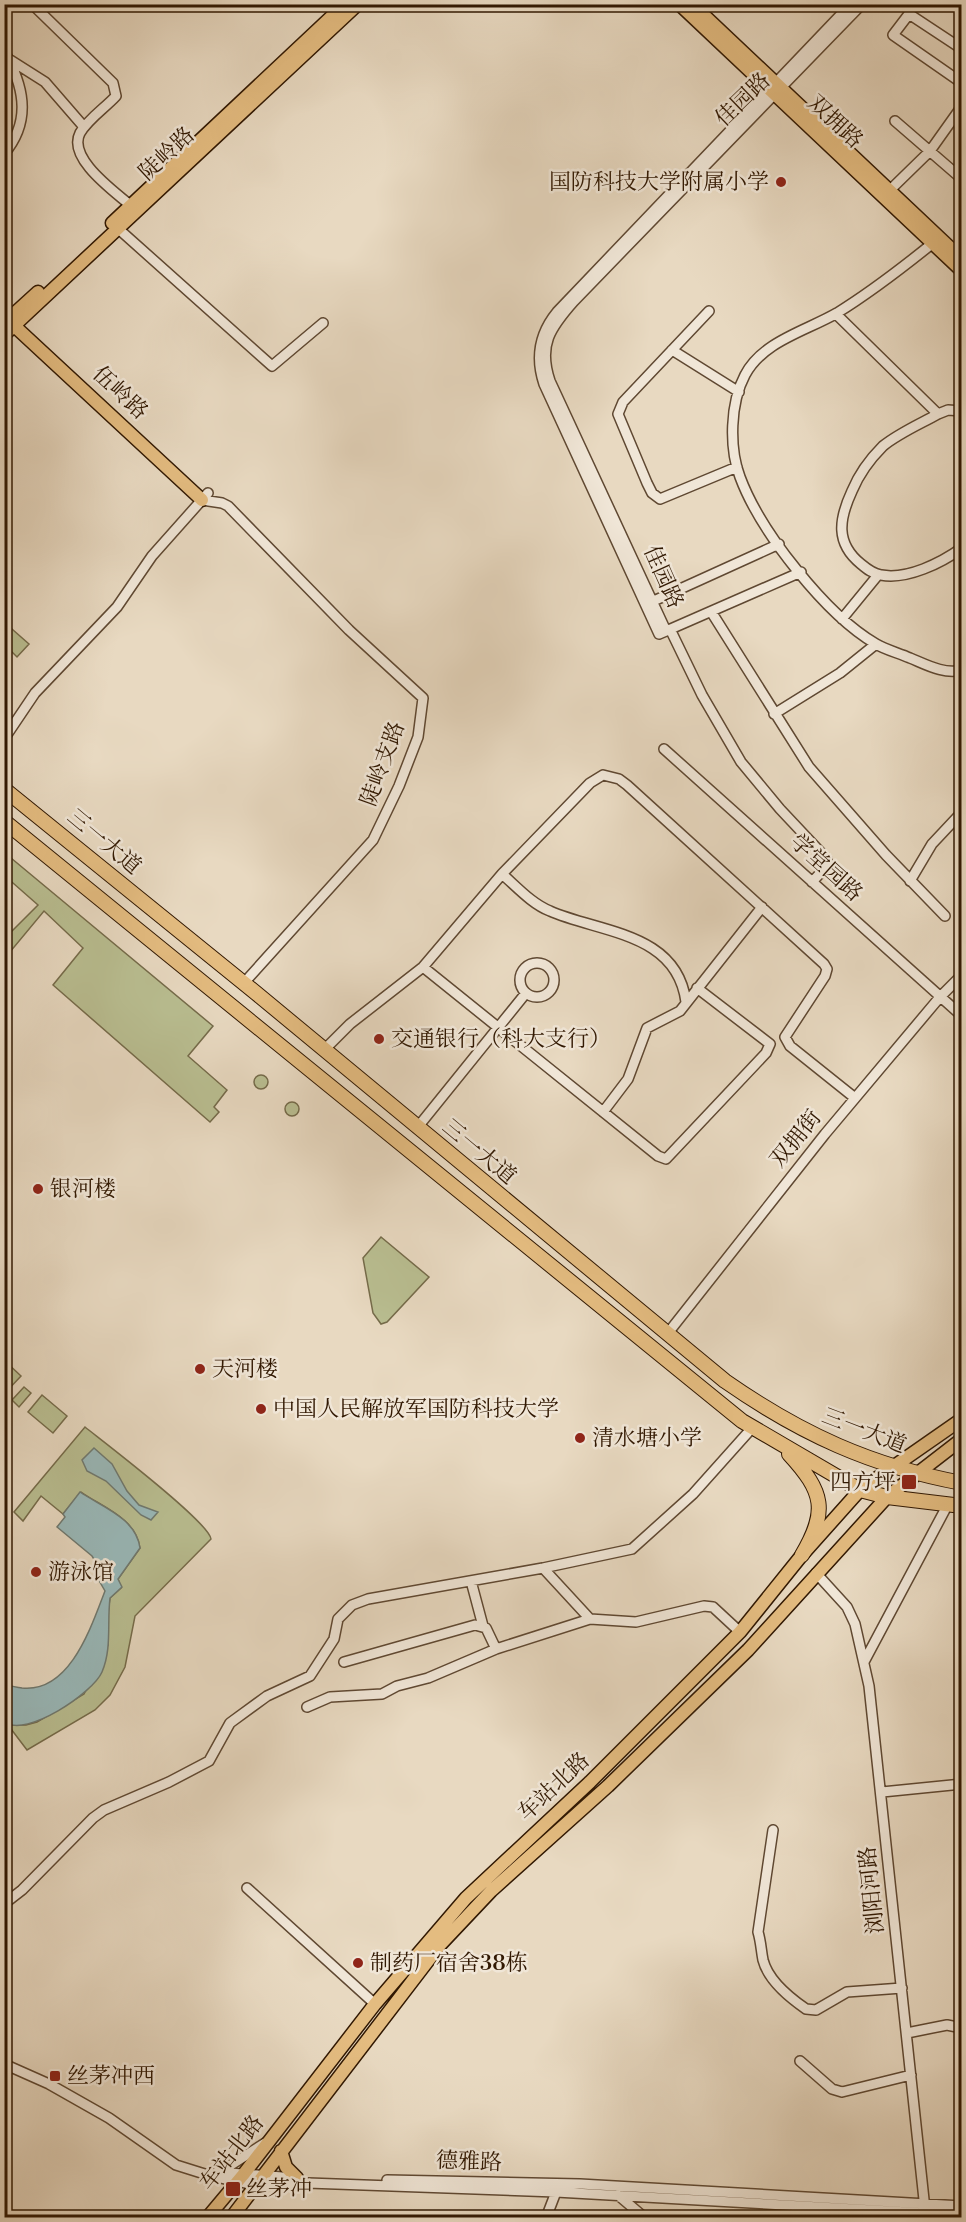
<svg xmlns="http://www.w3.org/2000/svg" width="966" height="2222" viewBox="0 0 966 2222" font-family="'Libre Bodoni','Noto Serif SC',serif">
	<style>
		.green { fill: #b9be91; stroke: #756b4a; stroke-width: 1.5 }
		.water { fill: #99b9ba; stroke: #6f7970; stroke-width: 1.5 }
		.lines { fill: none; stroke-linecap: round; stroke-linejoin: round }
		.minor-casing { stroke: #5f4832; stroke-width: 12 }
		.major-casing { stroke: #311802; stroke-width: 15 }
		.highway-casing { stroke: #311802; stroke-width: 16 }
		.minor { stroke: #f0e6d7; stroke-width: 9 }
		.major { stroke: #e4bc80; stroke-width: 12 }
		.highway { stroke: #e4bc80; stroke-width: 14 }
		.poi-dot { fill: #8f2418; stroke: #f0e6d7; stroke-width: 2 }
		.labels { text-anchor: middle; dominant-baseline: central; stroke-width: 5; stroke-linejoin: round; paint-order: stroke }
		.street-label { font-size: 22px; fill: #311802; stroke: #f0e6d7 }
		.poi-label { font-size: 22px; fill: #311802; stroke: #f0e6d7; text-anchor: start }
	</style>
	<rect width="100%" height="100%" fill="#e8d9c1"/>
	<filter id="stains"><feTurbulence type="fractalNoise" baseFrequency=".00333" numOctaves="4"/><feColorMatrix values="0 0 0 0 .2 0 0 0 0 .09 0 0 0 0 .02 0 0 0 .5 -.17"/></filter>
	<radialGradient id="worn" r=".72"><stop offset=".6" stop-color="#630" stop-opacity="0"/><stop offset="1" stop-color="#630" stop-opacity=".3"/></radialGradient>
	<path class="green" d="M4,622L29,644L17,657L5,645Z
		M5,853L213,1026L188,1056L227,1090L214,1107L219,1112L210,1122L53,985L83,948L44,911L5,958V938L38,905L5,876Z
		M254 1082a7 7 0 1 1 14 0a7 7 0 1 1-14 0Z
		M285 1109a7 7 0 1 1 14 0a7 7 0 1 1-14 0Z
		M381,1237L429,1277L387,1322L381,1324L373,1313L363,1258Z
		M5,1361L21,1376L6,1392L5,1391Z
		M24,1387L31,1393L19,1407L12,1400Z
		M42,1395L67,1416L53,1433L28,1412Z
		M85,1427C105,1443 209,1522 211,1539L135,1616L125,1667L110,1695L95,1710L27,1750L8,1725H26L37,1722L84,1694L108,1645L107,1621L110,1598L121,1588L118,1579L140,1548C136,1518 102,1507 81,1492L63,1514L41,1496L23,1521L14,1512Z"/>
	<path class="water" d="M94,1448L112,1464L127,1491L139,1505L158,1512L151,1520L141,1515L106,1481L87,1471L82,1460Z
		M80,1492C102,1507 136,1518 140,1548L118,1579L122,1587L110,1598C107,1623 112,1649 102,1672C93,1693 26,1738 5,1722V1683C10,1687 16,1687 22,1688C70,1693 91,1627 105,1591L97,1577L99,1567L92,1556L57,1527L65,1517L63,1514Z"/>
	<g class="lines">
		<g class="minor-casing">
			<path id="minor" d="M32,4L113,83L116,96C105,108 88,119 80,133C67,158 114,191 130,205
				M851,4L557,312C539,334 535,357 544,384L659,634L666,631L550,381C538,345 550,328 574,301L862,4
				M960,4L962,5
				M962,49L909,14L893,35L962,83
				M4,56L45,82L84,127
				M895,121L962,179
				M4,154C30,123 25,91 8,58
				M889,191L930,151L962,106
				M113,224L272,366L323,323
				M933,243C902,268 871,292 837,313C806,331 763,341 745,375C730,403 729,448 740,477C760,531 826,615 876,644C886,650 899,653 910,658C925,664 944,675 962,670
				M709,311L623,402L618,414L647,483L652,493L660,499L737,467
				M836,314L938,414
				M672,350L739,392
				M962,411L948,410L938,414C920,424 899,433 883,446C870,459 859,474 852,491C839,519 835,543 861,564C867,569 873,574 881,575C907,580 941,563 962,548
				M202,500L222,503L228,506L349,630L423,698L418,737L399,786L373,840L243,984
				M647,604L779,544
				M712,613L809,767L886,855L945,916
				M842,619L878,575
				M670,629L702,695L741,762L780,809L827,859L826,867L812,882
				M666,631L801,572
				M774,714L840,673L876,644
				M4,739L35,693L117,607L152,556L208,493
				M664,749L962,1016
				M502,874C517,887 532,904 550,911C600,933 677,932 686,1002
				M910,881L932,844L962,812
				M520 980a17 17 0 1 1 34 0a17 17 0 1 1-34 0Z
				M423,967L658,1156L666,1159L766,1053L770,1044L697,988
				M324,1050L350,1024L423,967L502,874L590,783L603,775L619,779L627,785L824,964L827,969L825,976L785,1037L790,1046L855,1098
				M603,1112L628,1079L647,1028L680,1011L762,907
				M417,1128L526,993
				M668,1333L825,1134L940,997L962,975
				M543,1568L590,1619
				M816,1573L847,1607L855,1624L869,1686L925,2209
				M471,1581L483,1626
				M344,1662L475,1625L486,1628L496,1649L590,1619L636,1622L704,1606L713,1607L740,1632
				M864,1662L947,1506
				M307,1707L330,1697L382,1694L397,1686L428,1678L496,1649
				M882,1792L962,1784
				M773,1830L758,1932C761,1942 761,1950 763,1960C768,1980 790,1998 806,2009L816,2010L847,1992L902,1988
				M247,1888L375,2004
				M4,1904L22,1890L93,1818L104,1810L169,1782L209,1761L230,1723L267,1696L310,1676L334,1639L338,1619L352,1605L368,1599L543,1568L632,1549L693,1494L752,1428
				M907,2033L947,2025L962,2028
				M800,2061L832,2089L842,2092L911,2075
				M4,2064L49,2084L109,2118L176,2165L211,2176L256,2185L308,2183L556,2192L962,2215
				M217,2172L295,2178
				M220,2172L265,2143
				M387,2180L580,2184L962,2206
				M618,2195L645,2218
				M546,2218L556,2192"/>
		</g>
		<g class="major-casing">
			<path id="major" d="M679,4L962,271
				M692,4L962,259
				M112,223L345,4
				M9,321L202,500
				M4,323L38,292
				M4,335L358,4
				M281,2151L286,2167L297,2178
				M207,2218L243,2175L375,2004L466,1898L590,1782L740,1632L802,1555L860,1490L962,1419
				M231,2218L440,1945L491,1891L608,1786L748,1650L887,1497L962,1439"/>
		</g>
		<g class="highway-casing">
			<path id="highway" d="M4,789L256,993L725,1381C801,1434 871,1466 962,1483
				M4,821L742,1421L860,1490L887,1497L962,1506
				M789,1454C824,1492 828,1511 802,1555"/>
		</g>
		<use href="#minor" class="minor"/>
		<use href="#major" class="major"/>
		<use href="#highway" class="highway"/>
	</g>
	<g class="poi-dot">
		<circle cx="781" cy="182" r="6"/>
		<circle cx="379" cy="1039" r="6"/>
		<circle cx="38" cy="1189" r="6"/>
		<circle cx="200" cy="1369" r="6"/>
		<circle cx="261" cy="1409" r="6"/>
		<circle cx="580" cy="1438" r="6"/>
		<rect x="901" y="1474" width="16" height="16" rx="3"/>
		<circle cx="36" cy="1572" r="6"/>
		<circle cx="358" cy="1963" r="6"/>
		<rect x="49" y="2070" width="12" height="12" rx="3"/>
		<rect x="225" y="2181" width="16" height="16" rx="3"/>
	</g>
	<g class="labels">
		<g class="street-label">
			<text transform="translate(743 100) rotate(-44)">佳园路</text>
			<text transform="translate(835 122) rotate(43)">双拥路</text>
			<text transform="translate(167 154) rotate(-43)">陡岭路</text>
			<text transform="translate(120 393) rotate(43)">伍岭路</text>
			<text transform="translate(663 577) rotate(66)">佳园路</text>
			<text transform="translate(383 764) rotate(-70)">陡岭支路</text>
			<text transform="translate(104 842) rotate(40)">三一大道</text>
			<text transform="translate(826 868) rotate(42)">学堂园路</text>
			<text transform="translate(796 1139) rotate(-51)">双拥街</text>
			<text transform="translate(479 1152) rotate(40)">三一大道</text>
			<text transform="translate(864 1431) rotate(21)">三一大道</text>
			<text transform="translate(554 1787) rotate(-43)">车站北路</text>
			<text transform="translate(872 1890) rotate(-96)">浏阳河路</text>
			<text transform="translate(232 2153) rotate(-52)">车站北路</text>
			<text transform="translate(469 2162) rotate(2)">德雅路</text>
		</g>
		<g class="poi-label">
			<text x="769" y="182" text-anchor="end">国防科技大学附属小学</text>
			<text x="391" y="1039">交通银行（科大支行）</text>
			<text x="50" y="1189">银河楼</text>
			<text x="212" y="1369">天河楼</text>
			<text x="273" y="1409">中国人民解放军国防科技大学</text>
			<text x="592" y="1438">清水塘小学</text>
			<text x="896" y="1482" text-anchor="end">四方坪</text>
			<text x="48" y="1572">游泳馆</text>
			<text x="370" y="1963">制药厂宿舍38栋</text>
			<text x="67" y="2076">丝茅冲西</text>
			<text x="246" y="2189">丝茅冲</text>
		</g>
	</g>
	<rect width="966" height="2222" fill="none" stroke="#e8d9c1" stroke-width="24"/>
	<rect x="6" y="6" width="954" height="2210" fill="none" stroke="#311802" stroke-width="3"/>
	<rect x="12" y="12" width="942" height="2198" fill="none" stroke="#311802" stroke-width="1.5"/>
	<rect width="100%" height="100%" filter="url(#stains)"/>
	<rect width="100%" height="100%" fill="url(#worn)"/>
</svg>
